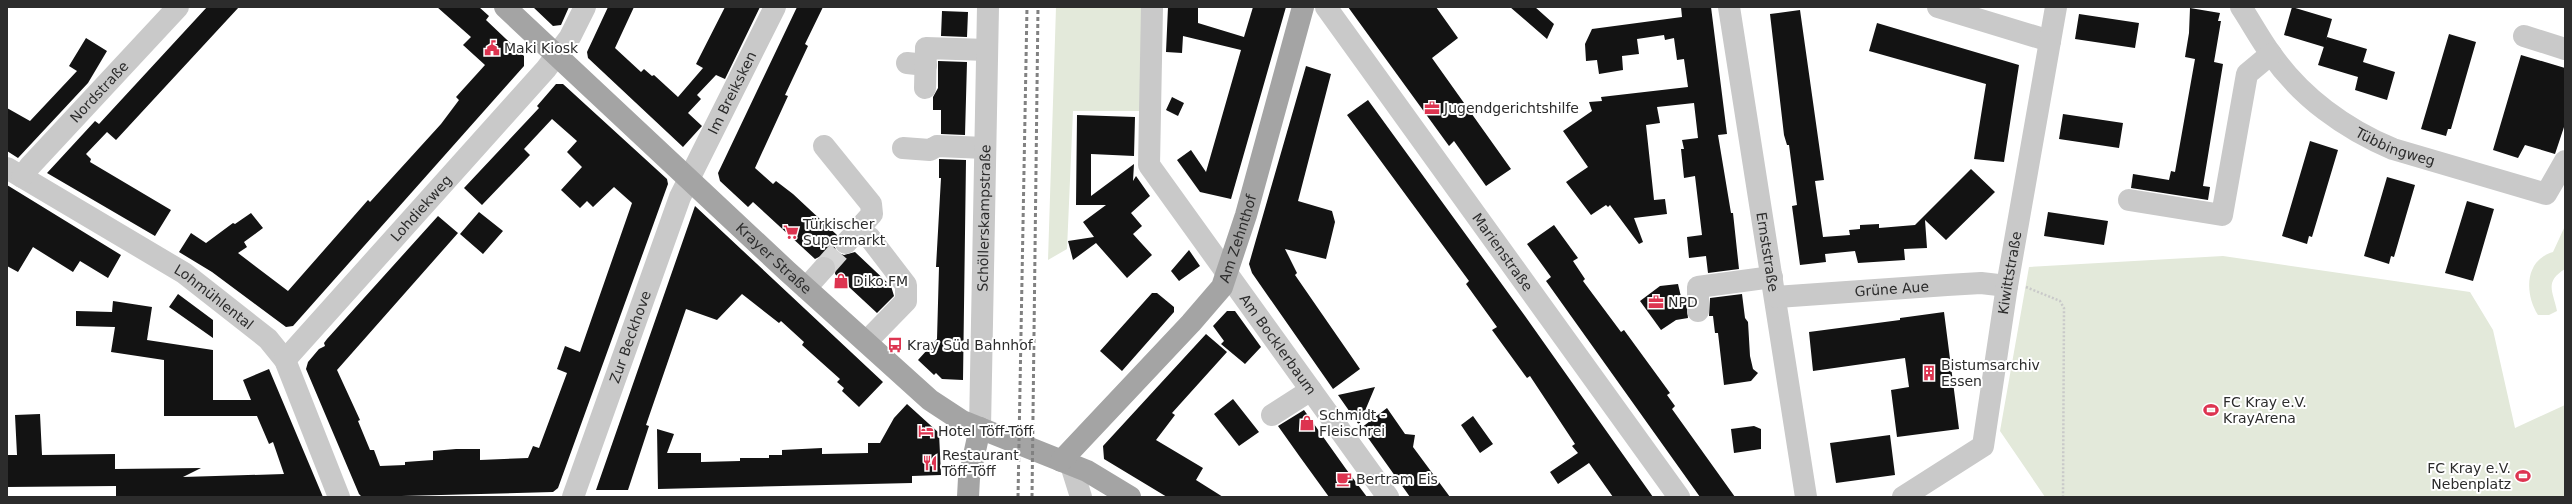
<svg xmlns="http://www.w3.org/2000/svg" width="2572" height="504" viewBox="0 0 2572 504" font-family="'DejaVu Sans',sans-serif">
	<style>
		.green { fill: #e3e9da }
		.building { fill: #131313 }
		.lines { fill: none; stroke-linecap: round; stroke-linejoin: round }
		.minor-tunnel { stroke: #d5d5d5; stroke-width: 22; stroke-dasharray: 22 11; stroke-linecap: butt }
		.path { stroke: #c9c9c9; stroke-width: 2.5; stroke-dasharray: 2 2; stroke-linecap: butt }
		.minor { stroke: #c9c9c9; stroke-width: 22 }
		.major { stroke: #a4a4a4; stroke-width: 22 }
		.rail { stroke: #818181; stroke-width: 3; stroke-dasharray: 4 3; stroke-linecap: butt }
		.labels { text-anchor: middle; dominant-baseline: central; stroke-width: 4; stroke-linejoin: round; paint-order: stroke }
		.poi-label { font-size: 14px; fill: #2c2c2c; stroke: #fff; text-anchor: start }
		.street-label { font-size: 14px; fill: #2c2c2c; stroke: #fff }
	</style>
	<rect width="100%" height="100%" fill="#fff"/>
	<path class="green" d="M1056,7H1150L1148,111H1073L1067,249L1048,260Z
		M2565,226V269C2544,282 2553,291 2557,311L2549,315H2538C2524,293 2525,260 2553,252Z
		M2223,256L2470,292L2493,330L2515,428L2565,405V497H2045L2000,431L2029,267Z"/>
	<path class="building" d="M207,7H239L116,140L107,132L86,154L91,159L90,162L171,210L155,236L47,173L95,121L99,124Z
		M437,7H479L489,16L486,20L524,56V66L293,326L286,327L212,272L179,252L191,233L206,243L233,223L235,224L251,213L263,228L244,242L247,247L238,253L288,291L368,200L370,202L441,124L459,100L456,97L485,65L463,45L471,37Z
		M533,7H569L561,25L553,26Z
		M608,7H634L615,48L641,72L644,69L652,76L654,75L678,97L703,68L696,64L725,7H760L725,79L716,75L697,95L701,99L688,113L702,126L683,147L588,58L587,52Z
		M797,7H823L805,44L808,46L785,95L788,96L755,168L773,184L776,181L793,194L837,235L834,246L838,253L844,255L855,252L891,286L894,296L877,313L835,274L836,265L832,258L821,256L815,259L753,202L748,207L720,181L718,173Z
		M1168,7H1198V23L1244,37L1253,7H1286L1231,199L1200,192L1177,160L1191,150L1206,172L1241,50L1183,36L1182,53L1166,52Z
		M1348,7H1436L1458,38L1432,58L1511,169L1486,186L1454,141L1449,146Z
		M1510,7H1535L1554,24L1547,39Z
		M1681,7H1711L1727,134L1718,135L1731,213H1733L1739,269L1708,273L1706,256L1689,258L1687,237L1702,235L1695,176L1684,178L1681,149H1684L1682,140L1698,138L1694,103L1657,107L1660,123L1646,125L1654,200L1665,199L1667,214L1634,218L1643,242L1639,244L1610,205L1608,207L1606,205L1591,215L1566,182L1588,167L1563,131L1592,111L1589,102L1602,101L1601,97L1688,87L1684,59L1677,60L1674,38L1665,40L1664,35L1637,39L1639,54L1622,56L1623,70L1599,74L1597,60L1586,61L1585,44L1592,29L1682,17Z
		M2292,7L2332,19L2324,47L2284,35Z
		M2190,8L2220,13L2218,21H2221L2214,62L2223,64L2203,186L2210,187L2208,200L2131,188L2133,174L2169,180L2171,171L2175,172L2195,59L2185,57L2189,33Z
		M1800,10L1824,180L1815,181L1823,237L1850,235L1849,230L1860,229V225L1879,224V228L1915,225L1971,169L1995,192L1946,240L1925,220L1927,248L1904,249L1905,260L1858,263L1855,251L1825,254L1826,262L1800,265L1792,206L1797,205L1789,145H1787L1784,135L1770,14Z
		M942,11L968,12L967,37L941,36Z
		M2079,14L2139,23L2135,48L2075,39Z
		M1877,23L2019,65L2004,162L1974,159L1986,84L1869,51Z
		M2449,34L2476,42L2451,129H2448L2446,136L2421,129Z
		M2327,37L2367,49L2363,62L2395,72L2387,100L2355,90L2358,77L2318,65Z
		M86,38L107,51L88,83L18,158L7,151V108L30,121L77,71L69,66Z
		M2521,55L2565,68V124L2555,154L2525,145L2518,158L2493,150Z
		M938,61L967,62L965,135L941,134V110H933V97L938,88Z
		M1306,66L1331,74L1298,201L1332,211L1335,222L1326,259L1285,249L1297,273L1295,275L1360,369L1333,389L1252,273L1249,264Z
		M556,84H563L667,179L668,184L558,488L553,492L362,497L359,494L306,369L308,362L319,349L325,346L324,343L327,339L438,216L458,233L337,370L360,420L358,421L370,450H374L380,466L405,465V462L433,460V451L456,449H480V460L528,458L533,446L539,448L567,373L557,369L565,346L580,352L632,203L614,187L593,207L587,201L580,208L561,190L582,167L567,152L577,141L552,119L524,149L530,155L482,205L464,188L539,108L537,106Z
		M1172,97L1184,103L1178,116L1166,110Z
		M1368,100L1525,316L1653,497H1613L1589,463L1558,484L1550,472L1578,453L1572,446L1575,444L1530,376L1527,378L1492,330L1497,327L1466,284L1469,281L1347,115Z
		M2063,114L2123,123L2119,148L2059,139Z
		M1077,115L1135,117L1134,156L1091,154V196L1134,164L1133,181L1136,176L1150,196L1131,213L1142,226L1133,234L1152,255L1127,278L1096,243L1073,260L1068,241L1094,237L1083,222L1106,205H1076Z
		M2310,141L2338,150L2312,237L2309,236L2307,244L2282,236Z
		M939,159L966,160L963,380L942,379L936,373L934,375L918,360L937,339L939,267H936L941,178H939Z
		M2387,177L2415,185L2394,257L2391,256L2389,264L2364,256Z
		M7,185L121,255L108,278L80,261L73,272L33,247L18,272L7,266Z
		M2467,201L2494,209L2473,281L2445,273Z
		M695,206L883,382L859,407L842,391L844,388L837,382L840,379L802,345L804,342L781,321L779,323L742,294L717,320L686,309L646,425L649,426L628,490H596Z
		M479,212L503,231L483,254L460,234Z
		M2048,212L2108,221L2104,245L2044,236Z
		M1554,225L1578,258L1573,261L1585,279L1583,281L1621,332L1624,330L1670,393L1667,395L1675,406L1672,409L1735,497H1700L1546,281L1551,277L1527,244Z
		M1189,250L1200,266L1179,281L1171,271Z
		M1678,284L1682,301H1686L1688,318L1676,320L1661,330L1640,301L1660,286Z
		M1152,293H1157L1174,307V312L1122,371L1100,351Z
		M178,294L213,320V338L169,307Z
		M1742,294L1745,318L1748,322L1750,356L1753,369L1758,373L1751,381L1724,385L1718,333H1715L1713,316H1709L1710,298Z
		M113,301L152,307L147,340L213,350V400H251L243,380L269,369L323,497H116V486L7,487V455H17L15,415L40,414L42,455L115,454V469L201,468L183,477L284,474L273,442L269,444L257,416H164V360L111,352L115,327L76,326V311L112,312Z
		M1227,311H1235L1261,347L1245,364L1221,344L1224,341L1213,326Z
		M1944,312L1959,429L1897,437L1891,390L1909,387L1905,358L1813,371L1809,332L1900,320V318Z
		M1206,334L1227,352L1172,413L1175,415L1156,440L1203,468L1196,480L1223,497H1167L1104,459L1103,446Z
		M1375,387L1359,425L1338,395Z
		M1233,399L1259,432L1239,446L1214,414Z
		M907,404L939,433L941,475L912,476V483L658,489L657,429L674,434L667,453H701V462L740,461V458H769V455H782V450L822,448V454L868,453V443H880L894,418Z
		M1387,408L1405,434L1415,435L1413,447L1450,497H1410L1361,428Z
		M1304,410L1346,469L1367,497H1329L1300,457L1278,426Z
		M1473,416L1493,444L1480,453L1461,425Z
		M1754,426L1761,429V449L1734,453L1731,429Z
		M1890,435L1895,475L1836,483L1830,443Z"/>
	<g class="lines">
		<path class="minor-tunnel" d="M824,268L846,243"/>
		<path class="path" d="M2026,287L2060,301L2064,308L2063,497"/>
		<g class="minor">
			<path id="s1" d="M1152,7L1149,165L1388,497"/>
			<path id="s2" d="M1326,7L1679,497"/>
			<path id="s3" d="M1729,7L1806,497"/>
			<path d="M1938,7L2050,41"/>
			<path id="s4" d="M2241,7C2251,22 2260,39 2271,54C2301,97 2345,129 2393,149L2546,194L2565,161"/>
			<path d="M2524,36L2565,49"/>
			<path d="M907,63L926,65"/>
			<path d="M925,88L926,48L987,50"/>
			<path d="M824,146L871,204L872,214L846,243"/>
			<path d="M903,148L930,150L937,146L985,148"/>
			<path id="s5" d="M7,168L184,273L268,339L285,360L339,497"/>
			<path id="s6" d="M22,177L30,166L178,7"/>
			<path d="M2129,200L2222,215L2247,74L2271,54"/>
			<path d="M806,288L824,268"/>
			<path id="s7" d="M1776,297L1947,285L1981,283L2007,286"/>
			<path d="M1698,311V287L1772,277"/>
			<path d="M866,342L906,301V285L870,238"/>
			<path id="s8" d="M285,360L546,69L570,37L585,7"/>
			<path d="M1272,415L1311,390"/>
			<path id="s9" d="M980,428L988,7"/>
			<path d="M1071,465L1081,497"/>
			<path id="s10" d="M573,497L680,197L775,7"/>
			<path id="s11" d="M1903,497L1983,446L2007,286L2056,7"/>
		</g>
		<g class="major">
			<path id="s12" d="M505,7L787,271L930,400L962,421L1087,471L1130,497"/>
			<path id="s13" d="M1061,461L1191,323L1222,287L1246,215L1303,7"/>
			<path d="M968,497L969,478L980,428"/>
		</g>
		<path class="rail" d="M1018,497L1027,7
			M1032,497L1038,7"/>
	</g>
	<defs>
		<g id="civic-bare" transform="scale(1.2)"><path d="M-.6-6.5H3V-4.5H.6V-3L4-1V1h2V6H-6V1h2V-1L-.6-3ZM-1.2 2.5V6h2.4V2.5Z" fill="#dd3450" stroke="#fff" stroke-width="2.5" paint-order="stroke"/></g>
		<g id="office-bare" transform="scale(1.2)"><path d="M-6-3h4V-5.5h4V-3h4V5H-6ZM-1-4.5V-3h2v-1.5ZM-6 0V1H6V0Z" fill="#dd3450" stroke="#fff" stroke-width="2.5" paint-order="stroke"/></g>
		<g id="supermarket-bare" transform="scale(1.2)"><path d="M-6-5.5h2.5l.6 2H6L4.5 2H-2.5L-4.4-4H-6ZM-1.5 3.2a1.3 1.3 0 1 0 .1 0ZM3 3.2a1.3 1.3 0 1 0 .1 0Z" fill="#dd3450" stroke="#fff" stroke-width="2.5" paint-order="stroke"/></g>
		<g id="shop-bare" transform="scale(1.2)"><path d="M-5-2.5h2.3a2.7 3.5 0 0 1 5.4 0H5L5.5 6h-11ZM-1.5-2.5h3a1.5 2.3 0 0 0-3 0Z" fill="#dd3450" stroke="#fff" stroke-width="2.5" paint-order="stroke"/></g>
		<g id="bus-bare" transform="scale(1.2)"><path d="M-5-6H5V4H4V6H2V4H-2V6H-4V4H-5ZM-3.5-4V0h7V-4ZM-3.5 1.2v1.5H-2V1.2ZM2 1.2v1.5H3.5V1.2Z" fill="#dd3450" stroke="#fff" stroke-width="2.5" paint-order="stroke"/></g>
		<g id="building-bare" transform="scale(1.2)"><path d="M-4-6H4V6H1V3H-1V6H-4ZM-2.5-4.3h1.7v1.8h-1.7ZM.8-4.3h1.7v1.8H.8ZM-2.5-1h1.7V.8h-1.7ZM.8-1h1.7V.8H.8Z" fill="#dd3450" stroke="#fff" stroke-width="2.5" paint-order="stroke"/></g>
		<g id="stadium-bare" transform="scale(1.2)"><path d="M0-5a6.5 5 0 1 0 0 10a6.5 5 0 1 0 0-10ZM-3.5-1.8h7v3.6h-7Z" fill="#dd3450" stroke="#fff" stroke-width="2.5" paint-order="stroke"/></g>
		<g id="hotel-bare" transform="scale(1.2)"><path d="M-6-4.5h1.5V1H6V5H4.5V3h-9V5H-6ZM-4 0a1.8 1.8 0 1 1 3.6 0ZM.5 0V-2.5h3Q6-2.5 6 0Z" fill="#dd3450" stroke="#fff" stroke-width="2.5" paint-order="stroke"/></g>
		<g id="restaurant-bare" transform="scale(1.2)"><path d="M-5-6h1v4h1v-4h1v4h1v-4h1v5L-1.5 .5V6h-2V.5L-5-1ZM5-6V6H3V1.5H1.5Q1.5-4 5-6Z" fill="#dd3450" stroke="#fff" stroke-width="2.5" paint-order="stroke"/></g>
		<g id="cafe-bare" transform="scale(1.2)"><path d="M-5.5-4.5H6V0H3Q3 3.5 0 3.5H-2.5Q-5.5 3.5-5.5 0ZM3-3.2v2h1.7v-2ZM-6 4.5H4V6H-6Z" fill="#dd3450" stroke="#fff" stroke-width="2.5" paint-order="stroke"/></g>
	</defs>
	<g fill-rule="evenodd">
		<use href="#civic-bare" x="492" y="48"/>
		<use href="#office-bare" x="1432" y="108"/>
		<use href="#supermarket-bare" x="791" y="232"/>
		<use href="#shop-bare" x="841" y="281"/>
		<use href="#office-bare" x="1656" y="302"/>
		<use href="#bus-bare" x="895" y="345"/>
		<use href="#building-bare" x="1929" y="373"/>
		<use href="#stadium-bare" x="2211" y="410"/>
		<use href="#shop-bare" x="1307" y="423"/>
		<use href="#hotel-bare" x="926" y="431"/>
		<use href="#restaurant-bare" x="930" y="463"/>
		<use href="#stadium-bare" x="2523" y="476"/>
		<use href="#cafe-bare" x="1344" y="479"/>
	</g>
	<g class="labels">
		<g class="poi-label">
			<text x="504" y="48">Maki Kiosk</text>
			<text x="1444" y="108">Jugendgerichtshilfe</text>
			<text x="803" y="224">Türkischer<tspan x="803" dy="16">Supermarkt</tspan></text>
			<text x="853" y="281">Diko.FM</text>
			<text x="1668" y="302">NPD</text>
			<text x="907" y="345">Kray Süd Bahnhof</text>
			<text x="1941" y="365">Bistumsarchiv<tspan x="1941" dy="16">Essen</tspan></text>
			<text x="2223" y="402">FC Kray e.V.<tspan x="2223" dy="16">KrayArena</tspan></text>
			<text x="1319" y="415">Schmidt -<tspan x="1319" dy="16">Fleischrei</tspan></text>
			<text x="938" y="431">Hotel Töff-Töff</text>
			<text x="942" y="455">Restaurant<tspan x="942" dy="16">Töff-Töff</tspan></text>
			<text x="2511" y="468" text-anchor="end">FC Kray e.V.<tspan x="2511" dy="16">Nebenplatz</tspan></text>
			<text x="1356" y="479">Bertram Eis</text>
		</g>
		<g class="street-label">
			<text stroke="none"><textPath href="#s6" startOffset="115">Nordstraße</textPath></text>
			<text stroke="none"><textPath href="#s10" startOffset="435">Im Breiksken</textPath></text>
			<text stroke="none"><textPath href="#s4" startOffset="214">Tübbingweg</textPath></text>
			<text stroke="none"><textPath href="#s8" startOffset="204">Lohdiekweg</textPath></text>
			<text stroke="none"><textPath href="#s9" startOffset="210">Schöllerskampstraße</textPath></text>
			<text stroke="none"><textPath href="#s13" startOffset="288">Am Zehnthof</textPath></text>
			<text stroke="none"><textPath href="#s2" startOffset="302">Marienstraße</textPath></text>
			<text stroke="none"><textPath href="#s3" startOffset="248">Ernststraße</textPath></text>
			<text stroke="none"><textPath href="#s12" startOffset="368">Krayer Straße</textPath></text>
			<text stroke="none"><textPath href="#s11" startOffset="270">Kiwittstraße</textPath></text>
			<text stroke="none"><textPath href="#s7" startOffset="116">Grüne Aue</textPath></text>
			<text stroke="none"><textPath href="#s5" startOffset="244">Lohmühlental</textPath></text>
			<text stroke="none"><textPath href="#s10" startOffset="170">Zur Beckhove</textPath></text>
			<text stroke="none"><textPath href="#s1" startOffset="379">Am Bocklerbaum</textPath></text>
		</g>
	</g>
	<rect width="2572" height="504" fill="none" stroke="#2c2c2c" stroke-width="16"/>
</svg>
